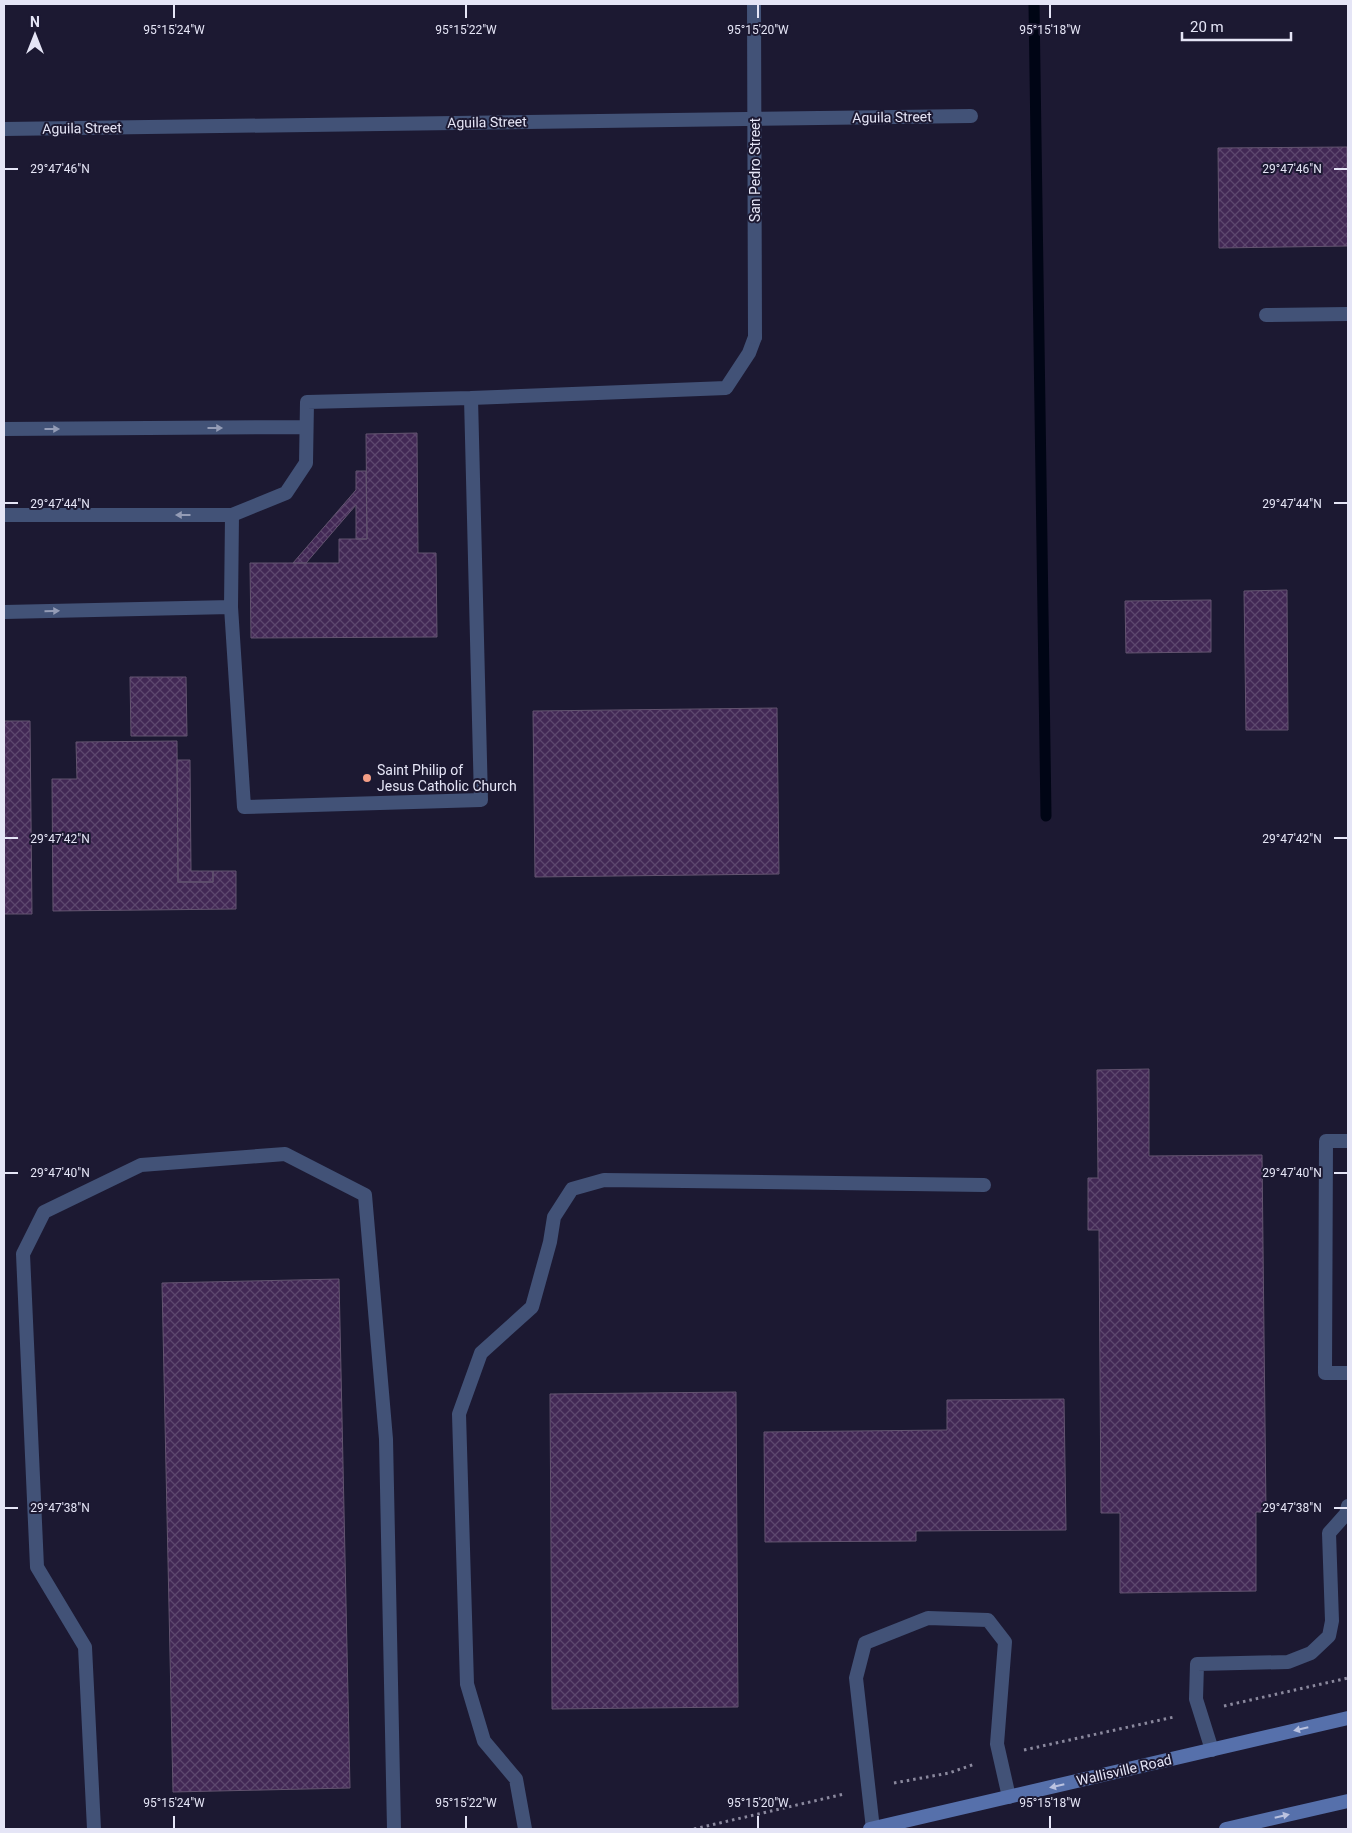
<svg xmlns="http://www.w3.org/2000/svg" width="1352" height="1833" viewBox="0 0 1352 1833" font-family="Roboto,sans-serif">
	<style>
		.lines { fill: none; stroke-linecap: round; stroke-linejoin: round }
		.stream { stroke: #000515; stroke-width: 11 }
		.building { fill: url(#building-cross-hatch); stroke: #635470 }
		.path { stroke: #8b899e; stroke-width: 3; stroke-dasharray: 2.5 4; stroke-linecap: butt }
		.service { stroke: #425277; stroke-width: 14 }
		.minor { stroke: #425277; stroke-width: 14 }
		.secondary { stroke: #5670ab; stroke-width: 14 }
		.oneway { fill: #949cb6 }
		.oneway2 { fill: #bac2e0 }
		.ticks { fill: none; stroke: #e5e5f6; stroke-width: 2 }
		.poi-dot { fill: #f49e86; stroke: #1c1932; stroke-width: 2 }
		.labels { text-anchor: middle; dominant-baseline: central; stroke-width: 4; stroke-linejoin: round; paint-order: stroke }
		.street-label { font-size: 14px; fill: #e5e5f6; stroke: #1c1932 }
		.poi-label { font-size: 14px; fill: #e5e5f6; stroke: #1c1932; text-anchor: start }
		.ticks-label { font-size: 12px; text-anchor: middle; fill: #e5e5f6; stroke: #1c1932; stroke-width: 4; stroke-linejoin: round; paint-order: stroke }
	</style>
	<defs>
		<pattern id="building-cross-hatch" width="8" height="8" patternUnits="userSpaceOnUse" patternTransform="scale(1.25)"><rect width="8" height="8" fill="#422855"/><path d="M0 0l8 8M0 8l8-8" fill="none" stroke="#5d476e"/></pattern>
	</defs>
	<rect width="100%" height="100%" fill="#1c1932"/>
	<g class="lines">
		<path class="stream" d="M1034,4L1046,816"/>
	</g>
	<path class="building" d="M1347,147L1348,246L1219,248L1218,148Z
		M417,433L418,553H436L437,637L251,638L250,563H339V539H367L366,434Z
		M356,471H366L367,539H356V505L306,563H293L356,490Z
		M1287,590L1288,730H1246L1244,591Z
		M1211,600V652L1126,653L1125,601Z
		M130,677H186L187,736H131Z
		M777,708L779,874L535,877L533,711Z
		M4,721H30L32,914H4Z
		M177,741L178,882H213V871H236V909L53,911L52,779H77L76,742Z
		M177,760H190L191,871H213V882H178Z
		M1149,1069V1156L1262,1155L1266,1512H1256V1591L1120,1593V1513H1101L1099,1230H1088V1178H1098L1097,1070Z
		M339,1279L350,1788L173,1792L162,1283Z
		M736,1392L738,1707L552,1709L550,1394Z
		M1064,1399L1066,1530L916,1531V1541L765,1542L764,1432L947,1430V1400Z"/>
	<g class="lines">
		<path class="path" d="M1224,1706L1348,1678
			M1024,1750L1174,1717
			M894,1783L949,1773L975,1764
			M694,1829L844,1794"/>
		<path class="service" d="M1266,315L1348,314
			M471,398L481,800L244,807L231,607L232,515L286,493L306,463L307,402Z
			M471,398L726,388L749,353L755,337
			M4,429L306,427
			M4,515H232
			M4,612L231,607
			M1348,1141H1326L1325,1373H1348
			M1212,1750L1196,1699L1197,1664L1288,1662L1311,1653L1329,1636L1332,1621L1329,1533L1346,1514L1348,1506
			M94,1829L85,1647L37,1567L23,1254L44,1212L141,1165L285,1154L365,1195L386,1439L394,1829
			M525,1829L516,1779L484,1741L467,1684L459,1414L481,1353L532,1307L550,1242L554,1217L572,1189L604,1180L984,1185
			M873,1829L856,1678L865,1643L928,1618L988,1620L1005,1642L997,1744L1009,1797"/>
		<path class="minor" d="M754,4L755,337
			M4,129L971,116"/>
		<path class="secondary" d="M870,1829L1348,1718
			M1226,1829L1348,1801"/>
	</g>
	<defs><path id="oneway-solid" d="M-6-.8H1V-3.2L6.5 0L1 3.2V.8H-6Z" transform="scale(1.25)"/></defs>
	<g class="oneway">
		<use href="#oneway-solid" transform="translate(215 428)"/>
		<use href="#oneway-solid" transform="translate(52 429)"/>
		<use href="#oneway-solid" transform="translate(183 515) rotate(-180)"/>
		<use href="#oneway-solid" transform="translate(52 611) rotate(-1)"/>
	</g>
	<g class="oneway2">
		<use href="#oneway-solid" transform="translate(1301 1729) rotate(167)"/>
		<use href="#oneway-solid" transform="translate(1057 1786) rotate(167)"/>
		<use href="#oneway-solid" transform="translate(1282 1816) rotate(-13)"/>
	</g>
	<path class="ticks" d="M174,5V18M466,5V18M758,5V18M1050,5V18M5,169H18M1334,169H1347M5,503H18M1334,503H1347M5,838H18M1334,838H1347M5,1173H18M1334,1173H1347M5,1508H18M1334,1508H1347M174,1816V1828M466,1816V1828M758,1816V1828M1050,1816V1828"/>
	<circle class="poi-dot" cx="367" cy="778" r="5"/>
	<g class="labels">
		<g class="street-label">
			<text transform="translate(892 117) rotate(-1)">Aguila Street</text>
			<text transform="translate(487 122) rotate(-1)">Aguila Street</text>
			<text transform="translate(82 128) rotate(-1)">Aguila Street</text>
			<text transform="translate(755 170) rotate(-90)">San Pedro Street</text>
			<text transform="translate(1124 1770) rotate(-13)">Wallisville Road</text>
		</g>
		<g class="poi-label">
			<text x="377" y="770">Saint Philip of<tspan x="377" dy="16">Jesus Catholic Church</tspan></text>
		</g>
	</g>
	<g class="ticks-label">
		<text x="174" y="34">95°15'24"W</text>
		<text x="466" y="34">95°15'22"W</text>
		<text x="758" y="34">95°15'20"W</text>
		<text x="1050" y="34">95°15'18"W</text>
		<text x="60" y="173">29°47'46"N</text>
		<text x="1292" y="173">29°47'46"N</text>
		<text x="60" y="508">29°47'44"N</text>
		<text x="1292" y="508">29°47'44"N</text>
		<text x="60" y="843">29°47'42"N</text>
		<text x="1292" y="843">29°47'42"N</text>
		<text x="60" y="1177">29°47'40"N</text>
		<text x="1292" y="1177">29°47'40"N</text>
		<text x="60" y="1512">29°47'38"N</text>
		<text x="1292" y="1512">29°47'38"N</text>
		<text x="174" y="1807">95°15'24"W</text>
		<text x="466" y="1807">95°15'22"W</text>
		<text x="758" y="1807">95°15'20"W</text>
		<text x="1050" y="1807">95°15'18"W</text>
	</g>
	<rect width="1352" height="1833" fill="none" stroke="#e5e5f6" stroke-width="10"/>
	<g transform="translate(35 35)" stroke="#1c1932" stroke-width="4" paint-order="stroke">
	<path d="M0-4L9 19L0 12L-9 19Z" fill="#e5e5f6"/>
	<text y="-8" font-size="14" font-weight="bold" text-anchor="middle" fill="#e5e5f6">N</text>
	</g>
	<path d="M1182 32v8h109v-8" fill="none" stroke="#e5e5f6" stroke-width="2.5"/>
	<text x="1190" y="32" font-size="15" fill="#e5e5f6" stroke="#1c1932" stroke-width="4" paint-order="stroke">20 m</text>
</svg>
